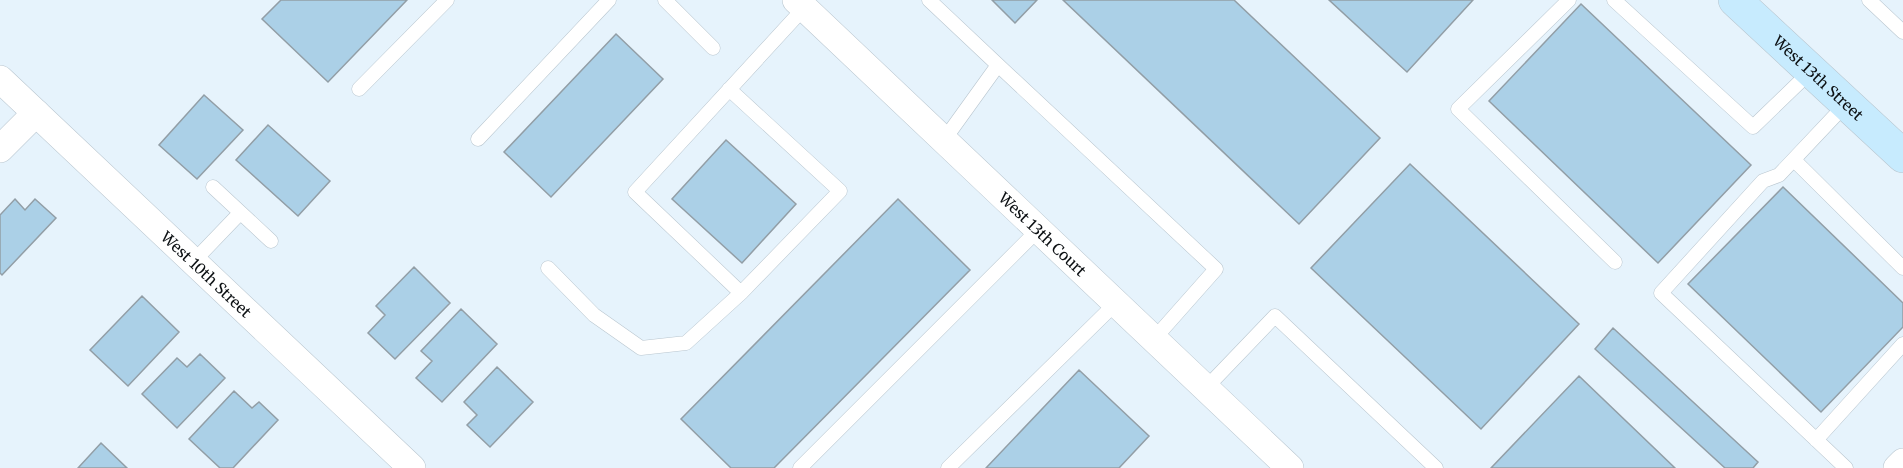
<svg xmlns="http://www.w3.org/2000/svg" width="1903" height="468" viewBox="0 0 1903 468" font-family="Merriweather,serif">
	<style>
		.building { fill: #abd0e7; stroke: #929ea6; stroke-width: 1.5 }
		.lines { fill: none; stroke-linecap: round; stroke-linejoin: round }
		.lane-casing { stroke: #b9c6cf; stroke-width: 15 }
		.street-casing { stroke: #b9c6cf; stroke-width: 28 }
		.secondary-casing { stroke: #b9c6cf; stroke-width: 34 }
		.lane { stroke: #fff; stroke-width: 14 }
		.street { stroke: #fff; stroke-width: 27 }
		.secondary { stroke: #c7ebfe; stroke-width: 33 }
		.labels { text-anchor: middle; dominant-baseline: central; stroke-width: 4.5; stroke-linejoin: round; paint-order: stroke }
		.street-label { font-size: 15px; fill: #0c1013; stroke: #fefefe }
	</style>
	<rect width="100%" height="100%" fill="#e6f3fc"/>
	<path class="building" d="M281,0H407L328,82L262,19Z
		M992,0H1037L1015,23Z
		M1063,0H1234L1380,138L1299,224Z
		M1329,0H1473L1407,72Z
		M1581,4L1751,165L1658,263L1489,101Z
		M616,34L663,79L551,197L504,152Z
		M204,95L243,130L197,179L159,145Z
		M268,125L330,181L298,216L236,160Z
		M726,140L796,204L742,263L672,199Z
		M1410,164L1579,324L1481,429L1311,268Z
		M1783,187L1903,303V327L1821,412L1688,284Z
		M15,199L25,210L35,199L56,218L2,275L0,273V215Z
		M898,199L970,270L774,468H731L681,419Z
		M414,267L450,303L395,359L368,333L385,315L376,306Z
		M142,296L179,332L128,386L90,350Z
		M461,309L497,344L442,402L416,378L432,361L421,351Z
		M1613,328L1758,462L1753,468H1725L1595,349Z
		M200,354L225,378L177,428L142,394L177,358L187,367Z
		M497,367L533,402L490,447L467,425L477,415L464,402Z
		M1079,370L1149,436L1119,468H986Z
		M1579,376L1675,468H1491Z
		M234,391L252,408L259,402L278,420L233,468H220L189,439Z
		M101,443L127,468H78Z"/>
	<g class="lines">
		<g class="lane-casing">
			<path id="lane" d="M665,0L713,48
				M929,0L998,65L944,140
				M1569,0L1458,109L1615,262
				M1614,0L1753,127L1811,71
				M1869,0L1903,32
				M998,65L1216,269L1154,339
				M359,89L447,0
				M729,89L840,191L741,293
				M478,139L609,0
				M1794,160L1903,268
				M213,187L271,241
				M193,262L240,213
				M548,268L594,315L641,348L686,343L741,293L635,192L804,8
				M1206,388L1275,316L1436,468
				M1816,440L1903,344
				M800,468L1038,230
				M948,468L1116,303
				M1846,468L1661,293L1763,181L1779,175L1846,104"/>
		</g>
		<g class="street-casing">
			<g id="street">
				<path id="s1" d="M796,0L1290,468"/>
				<path id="s2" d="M0,79L412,468"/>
				<path d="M0,149L36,113"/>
				<path d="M1897,468L1903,462"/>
			</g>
		</g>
		<g class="secondary-casing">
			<g id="secondary">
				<path id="s3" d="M1735,0L1903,156"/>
			</g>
		</g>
		<use href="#lane" class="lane"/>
		<use href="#street" class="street"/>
		<use href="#secondary" class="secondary"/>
	</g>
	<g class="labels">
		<g class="street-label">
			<text stroke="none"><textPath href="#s3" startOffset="114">West 13th Street</textPath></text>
			<text stroke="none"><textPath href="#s1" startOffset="340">West 13th Court</textPath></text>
			<text stroke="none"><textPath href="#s2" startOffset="284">West 10th Street</textPath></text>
		</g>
	</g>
</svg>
